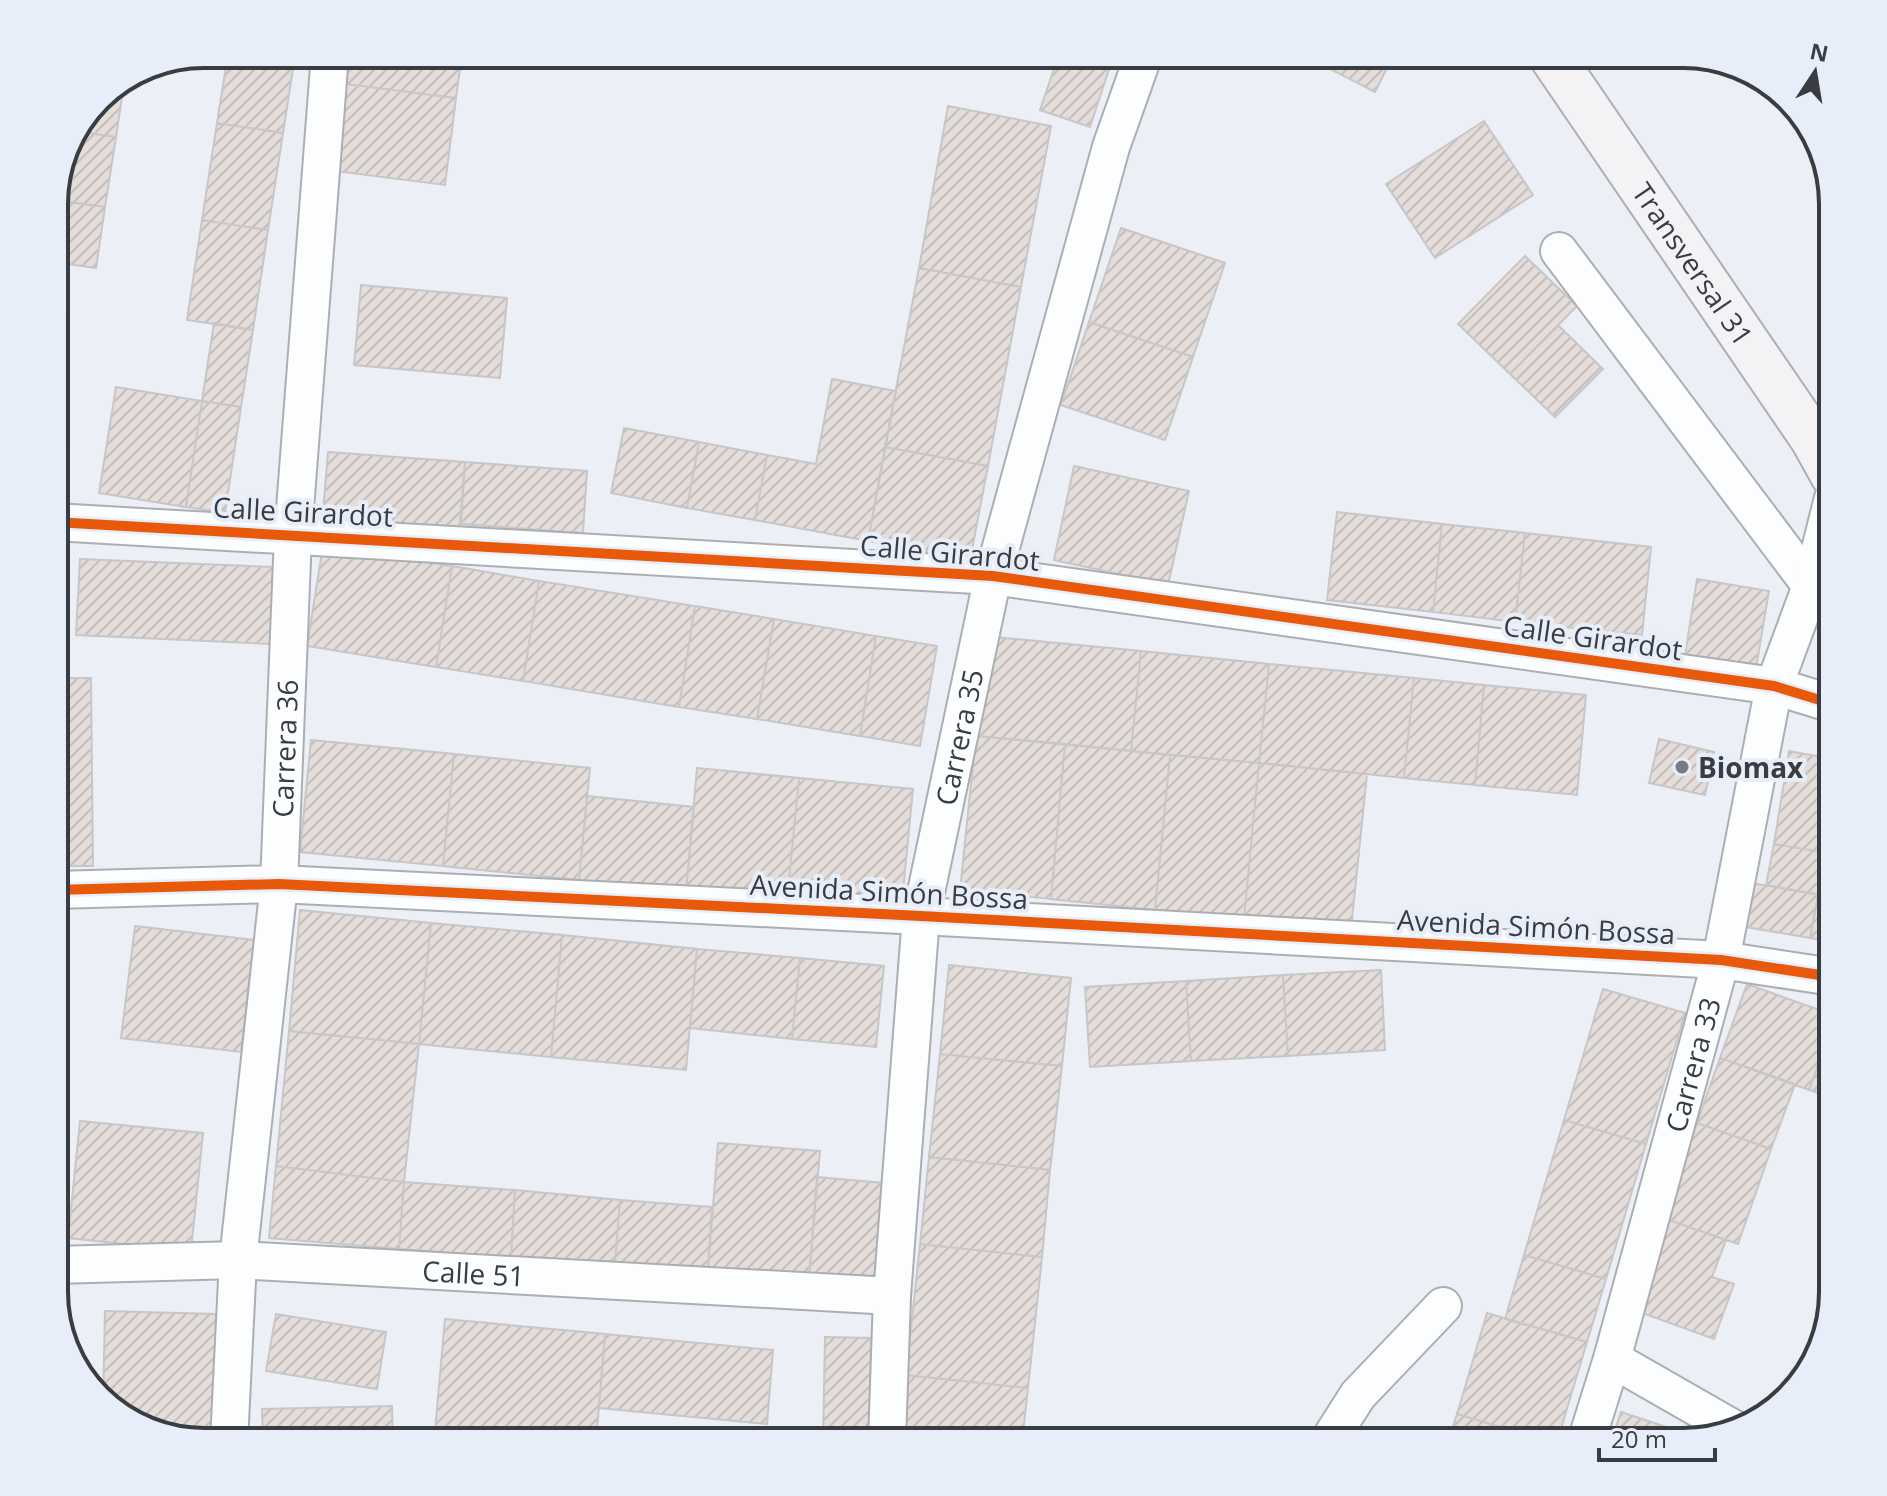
<svg xmlns="http://www.w3.org/2000/svg" width="1887" height="1496" viewBox="0 0 1887 1496" font-family="'Open Sans',sans-serif">
	<style>
		.building { fill: url(#building-hatch); stroke: #c7c6c8; stroke-width: 2 }
		.lines { fill: none; stroke-linecap: round; stroke-linejoin: round }
		.street-casing { stroke: #acaeb2; stroke-width: 40 }
		.secondary-casing { stroke: #acaeb2; stroke-width: 48 }
		.street { stroke: #fcfdfe; stroke-width: 36 }
		.secondary { stroke: #f4f2f4; stroke-width: 44 }
		.cycleway-casing { stroke: #e8eef9; stroke-width: 15 }
		.cycleway { stroke: #e8590c; stroke-width: 10 }
		.poi-dot { fill: #787b7f; stroke: #e8eef9; stroke-width: 3 }
		.labels { text-anchor: middle; dominant-baseline: central; stroke-width: 8; stroke-linejoin: round; paint-order: stroke }
		.street-label { font-size: 28px; fill: #393c40; stroke: #e8eef9 }
		.poi-label { font-size: 28px; font-weight: bold; fill: #393c40; stroke: #e8eef9; text-anchor: start }
		.rim { fill: none; stroke: #393c40; stroke-width: 4 }
	</style>
	<defs>
		<pattern id="building-hatch" width="6" height="6" patternUnits="userSpaceOnUse" patternTransform="scale(2)"><rect width="6" height="6" fill="#e4ddda"/><path d="M-1 1l2-2M0 6l6-6M5 7l2-2" fill="none" stroke="#c4bfbc"/></pattern>
	</defs>
	<rect width="100%" height="100%" fill="#eceff5"/>
	<path class="building" d="M228,54L295,56L283,133L217,123Z
		M342,54H462L456,98L338,83Z
		M1059,54H1114L1090,127L1040,110Z
		M1301,54H1394L1375,92Z
		M338,83L456,98L445,185L327,170Z
		M124,84L116,137L75,131L105,92Z
		M948,106L1051,126L1021,287L919,268Z
		M1484,121L1533,195L1435,258L1386,184Z
		M217,123L283,133L268,230L202,220Z
		M75,131L116,137L105,207L54,200L70,137Z
		M54,200L105,207L96,268L54,262Z
		M202,220L268,230L253,330L187,320Z
		M1121,228L1225,263L1193,357L1089,322Z
		M1525,256L1577,306L1510,374L1458,324Z
		M919,268L1021,287L988,466L885,447Z
		M361,285L507,298L500,378L354,365Z
		M1089,322L1193,357L1165,440L1061,405Z
		M214,323L253,330L241,407L202,401Z
		M1558,325L1603,369L1555,417L1510,374Z
		M832,379L896,391L868,541L755,520L767,455L816,464Z
		M116,387L202,401L186,507L99,493Z
		M202,401L241,407L225,513L186,507Z
		M54,416L64,417L54,492Z
		M624,428L699,442L687,508L611,493Z
		M699,442L767,455L755,520L687,508Z
		M885,447L988,466L970,560L868,541Z
		M328,452L465,462L459,535L322,524Z
		M465,462L587,471L583,533L461,524Z
		M1074,466L1189,491L1168,585L1054,560Z
		M1337,512L1442,524L1433,612L1327,600Z
		M1442,524L1525,533L1515,622L1433,612Z
		M1525,533L1651,547L1642,635L1515,622Z
		M323,546L452,566L436,667L307,646Z
		M54,555H60V601H54Z
		M80,559L273,567L270,644L76,635Z
		M452,566L539,581L523,681L436,667Z
		M1697,579L1769,591L1755,674L1684,662Z
		M539,581L695,606L679,707L523,681Z
		M695,606L774,619L757,719L679,707Z
		M774,619L876,636L860,736L757,719Z
		M876,636L937,646L920,746L860,736Z
		M985,636L1141,651L1131,751L976,736Z
		M1141,651L1269,664L1259,763L1131,751Z
		M1269,664L1414,678L1404,778L1259,763Z
		M54,678H91L93,866H54Z
		M1414,678L1484,685L1475,785L1404,778Z
		M1484,685L1586,695L1577,795L1475,785Z
		M976,736L1065,744L1051,899L960,890Z
		M1659,739L1714,752L1705,795L1649,783Z
		M311,740L454,754L443,866L300,852Z
		M1065,744L1170,755L1155,910L1051,899Z
		M1789,751L1833,759V854L1774,844Z
		M454,754L590,768L579,880L443,866Z
		M1170,755L1259,763L1244,918L1155,910Z
		M1259,763L1367,774L1351,929L1244,918Z
		M697,768L799,778L787,900L686,891Z
		M799,778L913,789L901,912L787,900Z
		M587,796L694,807L686,891L579,880Z
		M1774,844L1833,854V897L1766,885Z
		M1741,881L1818,895L1810,938L1734,925Z
		M1818,895L1833,897V942L1810,938Z
		M300,910L431,923L419,1044L289,1031Z
		M431,923L562,935L551,1057L419,1044Z
		M135,926L254,940L241,1052L121,1038Z
		M562,935L697,949L686,1070L551,1057Z
		M697,949L800,958L792,1039L690,1028Z
		M800,958L884,966L876,1047L792,1039Z
		M949,965L1071,978L1062,1066L940,1054Z
		M1381,970L1385,1050L1288,1056L1283,975Z
		M1283,975L1288,1056L1191,1061L1186,981Z
		M1186,981L1191,1061L1090,1067L1085,987Z
		M1747,984L1833,1015V1024L1809,1090L1720,1058Z
		M1603,989L1685,1013L1646,1144L1564,1120Z
		M1833,1024V1098L1809,1090Z
		M289,1031L419,1044L404,1182L276,1166Z
		M940,1054L1062,1066L1050,1170L929,1157Z
		M1720,1058L1795,1084L1771,1149L1697,1123Z
		M1564,1120L1646,1144L1606,1279L1524,1255Z
		M80,1121L203,1133L191,1251L68,1238Z
		M1697,1123L1771,1149L1738,1244L1663,1218Z
		M718,1143L820,1151L809,1278L708,1270Z
		M929,1157L1050,1170L1042,1257L920,1244Z
		M276,1166L404,1182L399,1249L269,1238Z
		M817,1177L884,1183L877,1283L809,1278Z
		M404,1182L515,1190L511,1257L399,1249Z
		M515,1190L620,1200L615,1262L511,1257Z
		M620,1200L712,1207L708,1270L615,1262Z
		M1663,1218L1726,1240L1712,1277L1734,1284L1714,1339L1631,1309Z
		M920,1244L1042,1257L1028,1388L906,1375Z
		M1524,1255L1606,1279L1587,1342L1505,1319Z
		M105,1311L216,1314L213,1442H204L105,1405L103,1402Z
		M1487,1313L1587,1342L1557,1442H1551L1457,1414Z
		M276,1314L386,1332L377,1389L266,1371Z
		M445,1319L605,1334L596,1442H434Z
		M605,1334L773,1350L767,1424L599,1408Z
		M825,1337L871,1338L869,1442H823Z
		M906,1375L1028,1388L1022,1442H899Z
		M392,1406L393,1442H263L262,1409Z
		M1621,1412L1694,1436L1692,1440L1683,1442H1611Z
		M1457,1414L1551,1442H1448Z"/>
	<g class="lines">
		<g class="street-casing">
			<g id="street">
				<path d="M1559,251L1811,586"/>
				<path d="M54,522L993,576L1774,686L1833,704"/>
				<path d="M54,890L279,884L921,916L1721,960L1833,977"/>
				<path id="s1" d="M54,1265L238,1260L892,1296"/>
				<path d="M1612,1359L1736,1430"/>
				<path id="s2" d="M229,1442L238,1260L279,884L293,535L330,54"/>
				<path id="s3" d="M887,1442L892,1296L921,916L993,576L1111,147L1144,54"/>
				<path d="M1328,1442L1358,1395L1443,1306"/>
				<path id="s4" d="M1586,1442L1612,1359L1721,960L1774,686L1811,586L1833,498"/>
			</g>
		</g>
		<g class="secondary-casing">
			<g id="secondary">
				<path id="s5" d="M1550,54L1813,439L1833,475"/>
			</g>
		</g>
		<use href="#street" class="street"/>
		<use href="#secondary" class="secondary"/>
		<g class="cycleway-casing">
			<path id="cycleway" d="M54,522L993,576L1774,686L1833,704
				M54,890L279,884L921,916L1721,960L1833,977"/>
		</g>
		<use href="#cycleway" class="cycleway"/>
	</g>
	<circle class="poi-dot" cx="1682" cy="767" r="8"/>
	<g class="labels">
		<g class="street-label">
			<text stroke="none"><textPath href="#s5" startOffset="254">Transversal 31</textPath></text>
			<text transform="translate(303 511) rotate(3)">Calle Girardot</text>
			<text transform="translate(950 552) rotate(5)">Calle Girardot</text>
			<text transform="translate(1593 637) rotate(8)">Calle Girardot</text>
			<text stroke="none"><textPath href="#s3" startOffset="710">Carrera 35</textPath></text>
			<text stroke="none"><textPath href="#s2" startOffset="696">Carrera 36</textPath></text>
			<text transform="translate(889 891) rotate(3)">Avenida Simón Bossa</text>
			<text transform="translate(1536 926) rotate(3)">Avenida Simón Bossa</text>
			<text stroke="none"><textPath href="#s4" startOffset="392">Carrera 33</textPath></text>
			<text stroke="none"><textPath href="#s1" startOffset="420">Calle 51</textPath></text>
		</g>
		<g class="poi-label">
			<text x="1698" y="767">Biomax</text>
		</g>
	</g>
	<path d="M0 0H1887V1496H0ZM204 68H1683A136 136 0 0 1 1819 204V1292A136 136 0 0 1 1683 1428H204A136 136 0 0 1 68 1292V204A136 136 0 0 1 204 68Z" fill="#e8eef9" fill-rule="evenodd"/>
	<path class="rim" d="M204 68H1683A136 136 0 0 1 1819 204V1292A136 136 0 0 1 1683 1428H204A136 136 0 0 1 68 1292V204A136 136 0 0 1 204 68Z"/>
	<g transform="translate(1815 72) rotate(12)" stroke="#e8eef9" stroke-width="6" paint-order="stroke">
	<path d="M0-6L14 30L0 20L-14 30Z" fill="#393c40"/>
	<text y="-12" font-size="22" font-weight="bold" text-anchor="middle" fill="#393c40">N</text>
	</g>
	<path d="M1599 1448v12h116v-12" fill="none" stroke="#393c40" stroke-width="4"/>
	<text x="1611" y="1448" font-size="24" fill="#393c40" stroke="#e8eef9" stroke-width="6" paint-order="stroke">20 m</text>
</svg>
